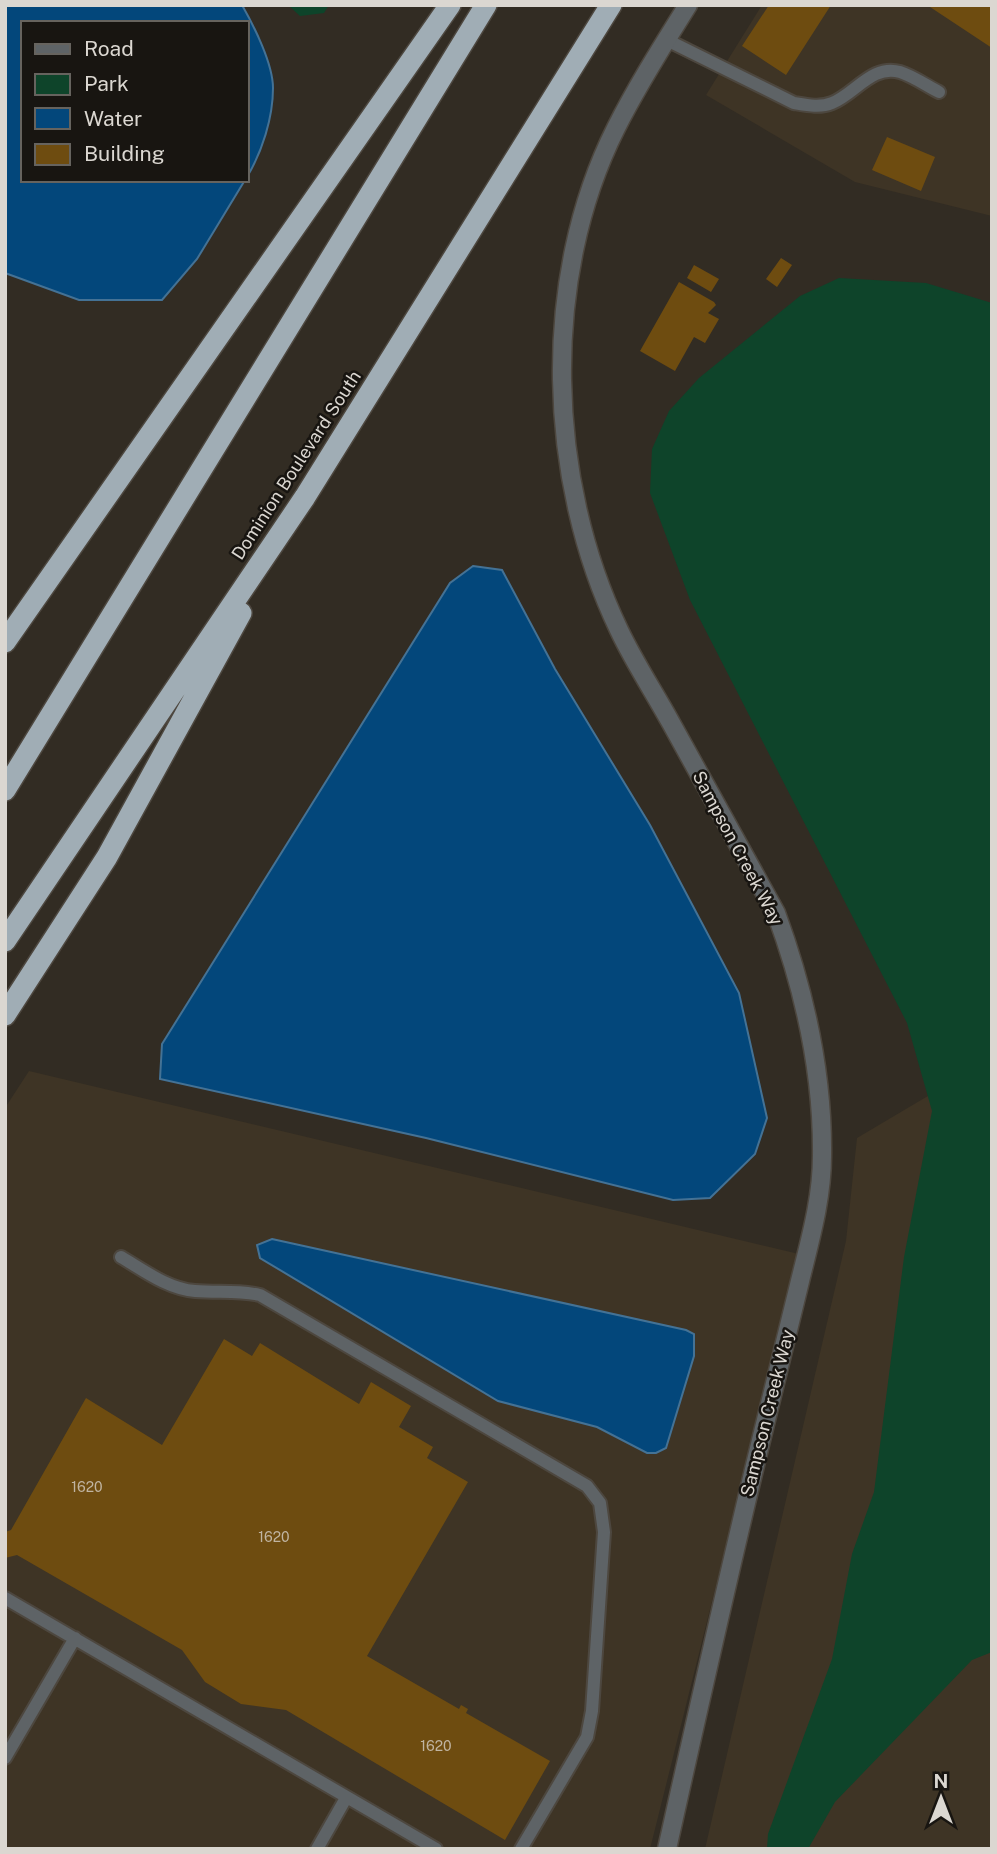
<svg xmlns="http://www.w3.org/2000/svg" width="997" height="1854" viewBox="0 0 997 1854" font-family="'Public Sans',sans-serif">
	<style>
		.built { fill: #3e3425 }
		.green { fill: #0e442a }
		.water { fill: #03477b; stroke: #447295; stroke-width: 2 }
		.building { fill: #6e4c10 }
		.lines { fill: none; stroke-linecap: round; stroke-linejoin: round }
		.service-casing { stroke: #4d473f; stroke-width: 16 }
		.minor-casing { stroke: #4d473f; stroke-width: 21 }
		.motorway-casing { stroke: #4d473f; stroke-width: 24 }
		.service { stroke: #5e6366; stroke-width: 12 }
		.minor { stroke: #5e6366; stroke-width: 18 }
		.motorway { stroke: #a0adb5; stroke-width: 21 }
		.labels { text-anchor: middle; dominant-baseline: central; stroke-width: 5; stroke-linejoin: round; paint-order: stroke }
		.number-label { font-size: 14px; fill: #c0b4a1 }
		.street-label { font-size: 18px; fill: #dbd7d1; stroke: #181511 }
	</style>
	<rect width="100%" height="100%" fill="#322c23"/>
	<path class="built" d="M762,5H992V216L855,182L706,95Z
		M992,1058V1849H705L846,1241L857,1138Z
		M29,1071L799,1254L650,1849H5V1108Z"/>
	<path class="green" d="M288,5H329L324,13L300,16Z
		M839,278L926,283L992,303V1652L972,1660L835,1802L808,1849H767L768,1834L832,1659L852,1554L874,1492L904,1257L932,1111L907,1023L690,600L650,493L652,449L669,411L699,378L800,296Z"/>
	<path class="water" d="M5,5H242C254,26 273,64 273,88C273,118 262,152 247,177V23H23V180H245L197,259L162,300H79L5,273Z
		M473,566L502,570L555,669L650,825L739,993L767,1118L755,1154L710,1198L673,1200L426,1138L160,1079L162,1044L450,583Z
		M272,1239L686,1330L694,1334V1356L666,1448L656,1453H647L597,1427L498,1401L260,1258L257,1245Z"/>
	<path class="building" d="M769,5H831L786,75L742,46Z
		M927,5H992V48Z
		M887,137L935,157L921,191L872,170Z
		M781,258L792,265L777,287L766,279Z
		M694,265L719,279L711,292L687,278Z
		M679,282L714,302L716,305L708,313L719,319L705,343L694,337L675,371L640,351Z
		M224,1339L252,1356L260,1343L359,1404L371,1382L411,1406L399,1427L433,1447L427,1458L468,1482L367,1656L459,1709L461,1705L468,1709L466,1713L550,1761L505,1840L286,1710L241,1704L205,1682L182,1650L17,1555L5,1558V1532L11,1530L86,1398L162,1445Z"/>
	<g class="lines">
		<g class="service-casing">
			<path id="service" d="M667,40L794,103C806,105 820,108 832,103C855,94 872,64 900,72C913,76 927,86 939,92
				M121,1257C143,1270 168,1289 195,1291C218,1293 237,1290 260,1295L587,1486L600,1503L604,1532L592,1711L587,1737L521,1849
				M5,1598L436,1849
				M5,1758L75,1638
				M317,1849L346,1798"/>
		</g>
		<g class="minor-casing">
			<path id="minor" d="M667,1849C699,1706 731,1562 766,1420C777,1374 789,1327 800,1281C810,1240 822,1199 822,1156C823,1071 805,992 776,913C741,849 706,786 671,723C654,692 634,662 619,630C547,480 540,279 616,128C637,86 663,45 688,5"/>
		</g>
		<g class="motorway-casing">
			<path id="motorway" d="M5,642L450,5
				M5,790L486,5
				M5,941L305,497L611,5
				M5,1015L107,857L241,613"/>
		</g>
		<use href="#service" class="service"/>
		<use href="#minor" class="minor"/>
		<use href="#motorway" class="motorway"/>
	</g>
	<g class="labels">
		<g class="number-label">
			<text x="87" y="1487">1620</text>
			<text x="274" y="1537">1620</text>
			<text x="436" y="1746">1620</text>
		</g>
		<g class="street-label">
			<text transform="translate(296 465) rotate(-57)">Dominion Boulevard South</text>
			<text transform="translate(738 848) rotate(62)">Sampson Creek Way</text>
			<text transform="translate(767 1413) rotate(-76)">Sampson Creek Way</text>
		</g>
	</g>
	<rect width="997" height="1854" fill="none" stroke="#dbd7d1" stroke-width="14"/>
	<rect x="21" y="21" width="228" height="161" fill="#181511" stroke="#66635e" stroke-width="2"/>
	<rect x="35" y="44" width="35" height="10" fill="#5e6366" stroke="#66635e" stroke-width="2"/>
	<text x="84" y="56" font-size="21" fill="#dbd7d1">Road</text>
	<rect x="35" y="74" width="35" height="21" fill="#0e442a" stroke="#66635e" stroke-width="2"/>
	<text x="84" y="91" font-size="21" fill="#dbd7d1">Park</text>
	<rect x="35" y="108" width="35" height="21" fill="#03477b" stroke="#66635e" stroke-width="2"/>
	<text x="84" y="126" font-size="21" fill="#dbd7d1">Water</text>
	<rect x="35" y="144" width="35" height="21" fill="#6e4c10" stroke="#66635e" stroke-width="2"/>
	<text x="84" y="161" font-size="21" fill="#dbd7d1">Building</text>
	<g transform="translate(941 1798)" stroke="#181511" stroke-width="5" paint-order="stroke">
	<path d="M0-5L12 26L0 18L-12 26Z" fill="#dbd7d1"/>
	<text y="-10" font-size="19" font-weight="bold" text-anchor="middle" fill="#dbd7d1">N</text>
	</g>
</svg>
